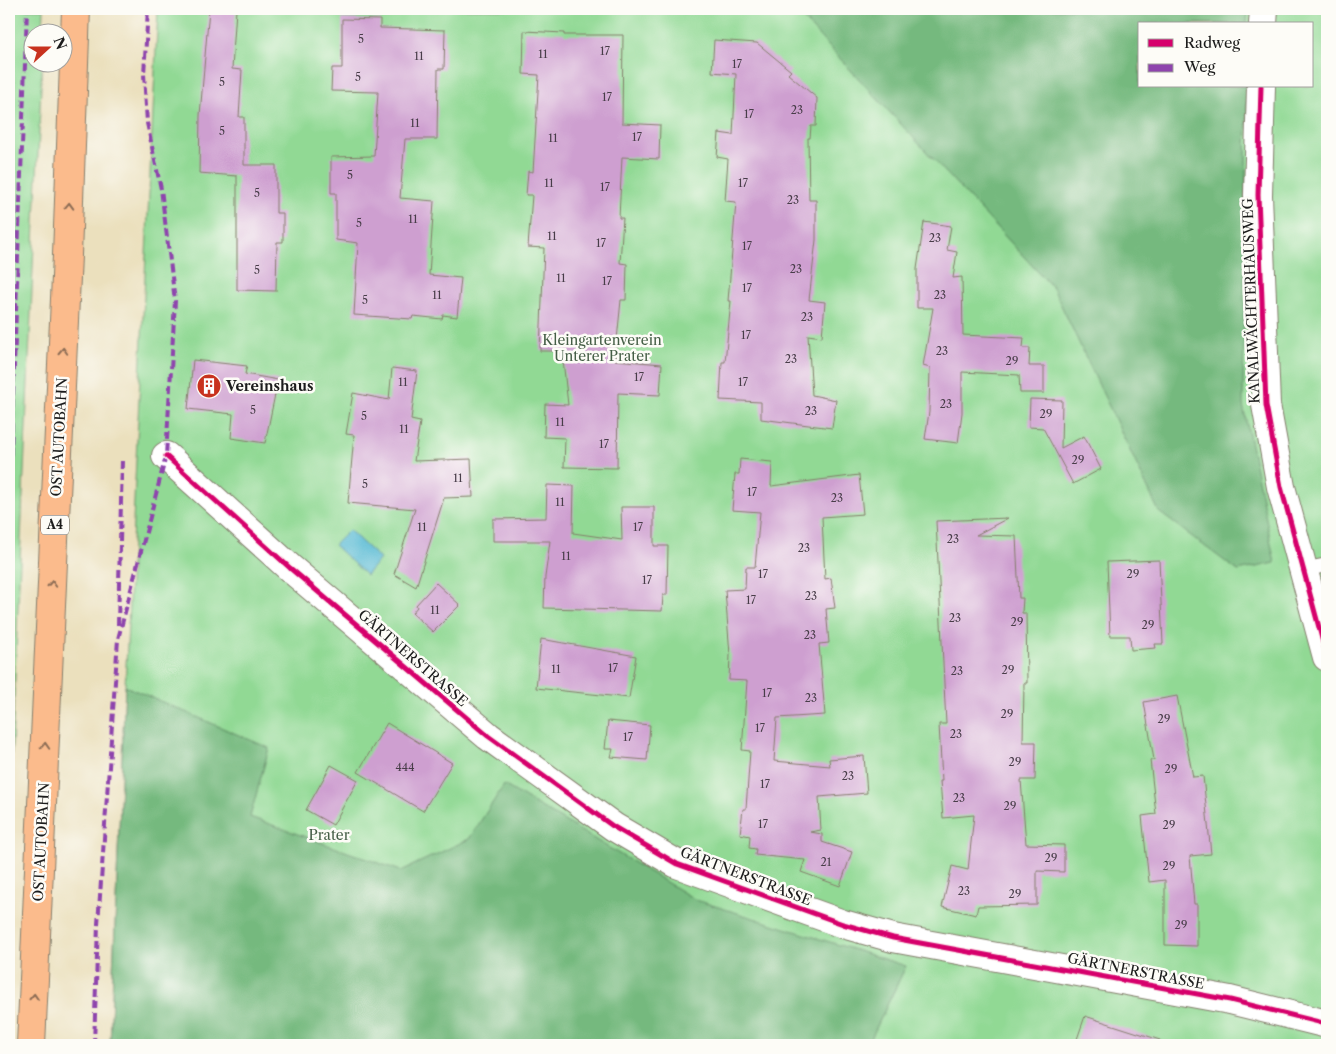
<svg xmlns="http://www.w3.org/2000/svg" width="1336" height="1054" font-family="'Libre Caslon Text',serif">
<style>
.green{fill:#91d994;stroke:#567a58;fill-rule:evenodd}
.forest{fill:#74b97e;stroke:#486a4d}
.water{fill:#56bad4;stroke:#396b78}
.building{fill:#ce9fd0}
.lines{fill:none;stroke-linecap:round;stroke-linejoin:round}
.lane-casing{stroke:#847e6c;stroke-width:16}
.street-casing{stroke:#847e6c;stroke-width:30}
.highway-casing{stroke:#847e6c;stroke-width:30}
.lane{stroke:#fff;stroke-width:14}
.street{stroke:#fff;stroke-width:28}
.highway{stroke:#fbbb8c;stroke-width:28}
.quiet{stroke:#8e44ad;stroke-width:4;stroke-dasharray:8 4;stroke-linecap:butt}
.cycleway-casing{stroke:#fdfcf7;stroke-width:8}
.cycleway{stroke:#d6006c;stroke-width:5}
.oneway{stroke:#8c6c54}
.labels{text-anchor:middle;stroke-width:5;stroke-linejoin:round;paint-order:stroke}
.number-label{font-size:11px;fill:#483d49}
.shield{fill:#fdfcf7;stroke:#605f5e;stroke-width:1}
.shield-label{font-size:12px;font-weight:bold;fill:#1c1c1c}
.street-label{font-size:14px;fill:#1c1c1c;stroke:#fdfcf7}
.park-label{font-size:14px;fill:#455e46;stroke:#fdfcf7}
.poi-label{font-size:14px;font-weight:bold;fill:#1c1c1c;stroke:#fdfcf7;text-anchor:start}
</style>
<rect width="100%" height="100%" fill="#fdfcf7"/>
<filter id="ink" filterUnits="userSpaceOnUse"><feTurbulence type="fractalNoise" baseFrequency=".02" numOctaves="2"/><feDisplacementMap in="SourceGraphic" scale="10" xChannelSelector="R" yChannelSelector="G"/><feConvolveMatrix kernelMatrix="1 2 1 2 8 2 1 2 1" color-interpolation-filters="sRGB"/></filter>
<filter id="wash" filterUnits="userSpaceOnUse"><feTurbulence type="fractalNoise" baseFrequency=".0096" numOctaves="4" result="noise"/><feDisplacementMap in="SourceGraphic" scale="20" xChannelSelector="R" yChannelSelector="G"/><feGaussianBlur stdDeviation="1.12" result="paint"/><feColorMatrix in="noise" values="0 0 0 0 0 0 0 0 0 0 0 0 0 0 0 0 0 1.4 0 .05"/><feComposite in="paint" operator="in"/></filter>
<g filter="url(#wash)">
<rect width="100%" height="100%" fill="#ebe0bd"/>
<g class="green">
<polygon points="9,9 44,9 43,32 32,32 32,62 42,63 9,812"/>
<path d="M158,9H1327V1045H110L125,686ZM1140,24H1312V86H1140Z"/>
</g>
<g class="forest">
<polygon points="794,9 1248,9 1247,24 1140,24 1140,86 1247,86 1243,405 1275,563 1238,571 1159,512 1053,288"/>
<polygon points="125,686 269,748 250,817 401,871 469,839 504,785 696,900 906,966 868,1045 110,1045"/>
</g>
<polygon class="water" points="349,530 380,559 366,575 334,545"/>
<g id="blocks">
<g class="building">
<polygon points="209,9 236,10 232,69 242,70 239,117 244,117 244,165 276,165 276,213 283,213 283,242 277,242 276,291 237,290 237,176 199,173 200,115"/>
<polygon points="342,19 380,20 380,28 445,30 444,69 438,69 437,139 405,139 400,198 434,201 429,275 461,278 457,317 443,315 442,319 413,316 412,319 354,315 358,243 336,240 336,193 331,193 331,157 374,156 378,92 331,91 332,68 342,68"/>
<polygon points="524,31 564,33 564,35 623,35 622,123 660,125 659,159 622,157 619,218 623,218 620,263 627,264 626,300 621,300 615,360 662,364 660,395 618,393 617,468 564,467 565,438 544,437 545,404 568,405 562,351 540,351 544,248 528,247 532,195 526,195 528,171 533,172 539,75 523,74"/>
<polygon points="714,40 757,43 791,71 788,74 817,98 816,126 811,126 810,138 808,138 809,200 816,200 816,240 809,300 825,302 822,337 808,335 812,395 836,400 832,428 761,419 761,402 720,400 722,362 725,362 731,301 728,301 736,202 725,201 728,159 717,157 719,133 733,135 736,74 712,72"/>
<polygon points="924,222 951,226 947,250 957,252 953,278 962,277 963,335 1024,338 1023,348 1030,348 1029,366 1044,366 1044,393 1020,393 1019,375 962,372 962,413 958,443 925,439 929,412 930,368 923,366 933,308 917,308 917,269"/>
<polygon points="193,360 247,366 245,374 278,380 265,443 231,438 233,414 188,409"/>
<polygon points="392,368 417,371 411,420 420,422 414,461 471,459 473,497 444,498 416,587 394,574 415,509 348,503 354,435 346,434 353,393 389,400"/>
<polygon points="1030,399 1062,400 1061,448 1084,436 1101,469 1073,484 1043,428 1029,427"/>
<polygon points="740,459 772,462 771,486 859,475 863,514 822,517 825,579 831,578 835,608 826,609 829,643 819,644 825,715 777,718 774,761 830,766 829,759 864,756 867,793 819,797 821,830 810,832 822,834 822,842 852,852 840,886 801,872 805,860 755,855 756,849 749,848 750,836 740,834 743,809 746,809 750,751 742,750 747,681 729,680 730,655 725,590 745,589 746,567 755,567 760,512 732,510 735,474 739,474"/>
<polygon points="547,485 574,486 573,533 622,540 621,507 654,507 654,546 668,546 667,595 663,595 662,611 544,608 545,577 550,541 493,541 493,519 546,518"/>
<polygon points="1008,518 976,535 1016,536 1019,598 1023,598 1022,613 1026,613 1027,683 1024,683 1023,742 1036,742 1035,780 1021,780 1026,844 1064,845 1064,872 1037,871 1037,905 978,906 976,915 942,907 952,866 968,870 974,815 943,818 940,781 942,781 939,724 946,724 936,521"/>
<polygon points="1159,560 1163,644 1155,644 1156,648 1131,650 1130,636 1110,636 1107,562"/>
<polygon points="436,583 460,605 433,632 412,613 417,607 416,605"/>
<polygon points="541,639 636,656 629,698 536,688"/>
<polygon points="1177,696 1193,777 1203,776 1211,854 1190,856 1194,904 1197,904 1197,946 1165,945 1165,880 1149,882 1142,816 1156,814 1150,760 1154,760 1144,702"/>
<polygon points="608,721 650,725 647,760 611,757 613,749 605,749"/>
<polygon points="387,723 452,763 423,811 358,772"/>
<polygon points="331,765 358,780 333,825 306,810"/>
<polygon points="1085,1016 1160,1040 1160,1045 1075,1045"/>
</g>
</g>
</g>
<g filter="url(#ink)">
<use href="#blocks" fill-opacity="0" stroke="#847e6c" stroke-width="1"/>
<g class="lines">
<defs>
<polyline id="lane" points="1302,570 1327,565"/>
<g id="street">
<polyline points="1263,24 1264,9"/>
<polyline points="1261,86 1258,195 1266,405 1281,487 1327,657"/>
<polyline points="166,456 290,568 488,736 614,827 677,864 843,924 893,938 1230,1000 1327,1024"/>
</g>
<polyline id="highway" points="31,1045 67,255 76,9"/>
</defs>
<use href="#lane" class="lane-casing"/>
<use href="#street" class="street-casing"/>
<use href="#highway" class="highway-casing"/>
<use href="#lane" class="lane"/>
<use href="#street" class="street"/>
<use href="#highway" class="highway"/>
<g class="quiet">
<polyline points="9,503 27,9"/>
<polyline points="118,625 122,460"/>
<polyline points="94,1045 98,924 118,639 166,456 175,301 161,189 147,123 144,74 148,9"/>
</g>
<defs>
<g id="cycleway">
<polyline points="1261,86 1258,195 1266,405 1281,487 1327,657"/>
<polyline points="166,456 290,568 488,736 614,827 677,864 843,924 893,938 1230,1000 1327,1024"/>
</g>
</defs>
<use href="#cycleway" class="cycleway-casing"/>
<use href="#cycleway" class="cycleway"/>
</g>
<defs><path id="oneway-chevron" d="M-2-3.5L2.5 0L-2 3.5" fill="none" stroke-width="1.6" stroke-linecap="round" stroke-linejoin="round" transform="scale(1.25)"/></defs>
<g class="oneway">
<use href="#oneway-chevron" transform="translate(69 206) rotate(-88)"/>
<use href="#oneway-chevron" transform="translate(63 351) rotate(-87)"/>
<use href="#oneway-chevron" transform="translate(52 584) rotate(-87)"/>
<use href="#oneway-chevron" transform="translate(45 746) rotate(-87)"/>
<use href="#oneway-chevron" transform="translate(34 997) rotate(-87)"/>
</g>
</g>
<defs>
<symbol id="building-disc" viewBox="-11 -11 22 22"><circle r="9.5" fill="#c8321e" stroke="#fdfcf7"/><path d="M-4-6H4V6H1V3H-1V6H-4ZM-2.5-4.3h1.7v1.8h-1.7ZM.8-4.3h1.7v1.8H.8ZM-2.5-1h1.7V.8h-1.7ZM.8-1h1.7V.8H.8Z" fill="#fff"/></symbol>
</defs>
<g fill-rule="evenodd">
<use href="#building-disc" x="195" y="372" width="28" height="28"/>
</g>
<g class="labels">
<g class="number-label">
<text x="361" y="43">5</text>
<text x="605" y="55">17</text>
<text x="543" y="58">11</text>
<text x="419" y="60">11</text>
<text x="737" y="68">17</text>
<text x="358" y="81">5</text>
<text x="222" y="86">5</text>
<text x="607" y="101">17</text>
<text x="797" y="114">23</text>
<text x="749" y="118">17</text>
<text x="415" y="127">11</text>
<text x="222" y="135">5</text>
<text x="637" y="141">17</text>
<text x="553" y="142">11</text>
<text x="350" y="179">5</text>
<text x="549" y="187">11</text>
<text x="743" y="187">17</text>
<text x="605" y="191">17</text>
<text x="257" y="197">5</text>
<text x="793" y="204">23</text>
<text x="413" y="223">11</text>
<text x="359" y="227">5</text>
<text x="552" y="240">11</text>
<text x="935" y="242">23</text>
<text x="601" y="247">17</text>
<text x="747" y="250">17</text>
<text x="796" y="273">23</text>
<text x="257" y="274">5</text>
<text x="561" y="282">11</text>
<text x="607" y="285">17</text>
<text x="747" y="292">17</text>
<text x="437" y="299">11</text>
<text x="940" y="299">23</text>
<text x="365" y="304">5</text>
<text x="807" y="321">23</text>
<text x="746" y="339">17</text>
<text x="942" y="355">23</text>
<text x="791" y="363">23</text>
<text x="1012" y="365">29</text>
<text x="639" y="381">17</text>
<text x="403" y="386">11</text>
<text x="743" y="386">17</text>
<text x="946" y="408">23</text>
<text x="253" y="414">5</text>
<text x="811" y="415">23</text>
<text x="1046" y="418">29</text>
<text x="364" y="420">5</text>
<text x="560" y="426">11</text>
<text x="404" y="433">11</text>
<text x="604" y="448">17</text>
<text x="1078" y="464">29</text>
<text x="458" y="482">11</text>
<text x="365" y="488">5</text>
<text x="752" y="496">17</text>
<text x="837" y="502">23</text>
<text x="560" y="506">11</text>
<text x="422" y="531">11</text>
<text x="638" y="531">17</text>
<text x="953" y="543">23</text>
<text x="804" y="552">23</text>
<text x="566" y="560">11</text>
<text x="763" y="578">17</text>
<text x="1133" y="578">29</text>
<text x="647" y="584">17</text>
<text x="811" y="600">23</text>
<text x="751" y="604">17</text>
<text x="435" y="614">11</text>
<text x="955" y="622">23</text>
<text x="1017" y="626">29</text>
<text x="1148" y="629">29</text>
<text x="810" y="639">23</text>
<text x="613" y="672">17</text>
<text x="556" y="673">11</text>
<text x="1008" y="674">29</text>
<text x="957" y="675">23</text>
<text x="767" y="697">17</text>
<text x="811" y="702">23</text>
<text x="1007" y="718">29</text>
<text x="1164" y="723">29</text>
<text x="760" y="732">17</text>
<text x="956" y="738">23</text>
<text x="628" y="741">17</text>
<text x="1015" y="766">29</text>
<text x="405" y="771">444</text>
<text x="1171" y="773">29</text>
<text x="848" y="780">23</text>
<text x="765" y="788">17</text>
<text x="959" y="802">23</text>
<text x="1010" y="810">29</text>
<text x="763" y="828">17</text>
<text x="1169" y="829">29</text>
<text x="1051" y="862">29</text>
<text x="826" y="866">21</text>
<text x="1169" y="870">29</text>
<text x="964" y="895">23</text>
<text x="1015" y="898">29</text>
<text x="1181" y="929">29</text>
</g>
<rect class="shield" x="41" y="515.5" width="28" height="19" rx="4"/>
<g class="shield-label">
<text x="55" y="529">A4</text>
</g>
<g class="street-label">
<text transform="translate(1251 301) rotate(-92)" y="5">KANALWÄCHTERHAUSWEG</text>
<text transform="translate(59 437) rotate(-87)" y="5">OST AUTOBAHN</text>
<text transform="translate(413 658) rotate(41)" y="5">GÄRTNERSTRASSE</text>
<text transform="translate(41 842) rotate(-87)" y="5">OST AUTOBAHN</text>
<text transform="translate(746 876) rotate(21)" y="5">GÄRTNERSTRASSE</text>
<text transform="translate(1136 971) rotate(11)" y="5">GÄRTNERSTRASSE</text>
</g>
<g class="park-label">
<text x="602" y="345">Kleingartenverein<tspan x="602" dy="16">Unterer Prater</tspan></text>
<text x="329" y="840">Prater</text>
</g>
<g class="poi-label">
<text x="226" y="391">Vereinshaus</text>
</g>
</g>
<rect width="1336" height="1054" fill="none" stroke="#fdfcf7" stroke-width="30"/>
<rect x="1138" y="22" width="175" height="65" fill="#fdfcf7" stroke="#a3a29f"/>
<rect x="1148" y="39" width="25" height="8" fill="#d6006c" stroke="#a3a29f"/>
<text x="1184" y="48" font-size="15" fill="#1c1c1c">Radweg</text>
<rect x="1148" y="64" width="25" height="8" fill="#8e44ad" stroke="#a3a29f"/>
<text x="1184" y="72" font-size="15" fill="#1c1c1c">Weg</text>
<g transform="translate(48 48) rotate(69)"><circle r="24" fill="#fdfcf7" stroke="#a3a29f"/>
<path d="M0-4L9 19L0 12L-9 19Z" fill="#c8321e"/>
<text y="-8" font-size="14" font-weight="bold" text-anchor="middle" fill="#1c1c1c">N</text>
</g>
</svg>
